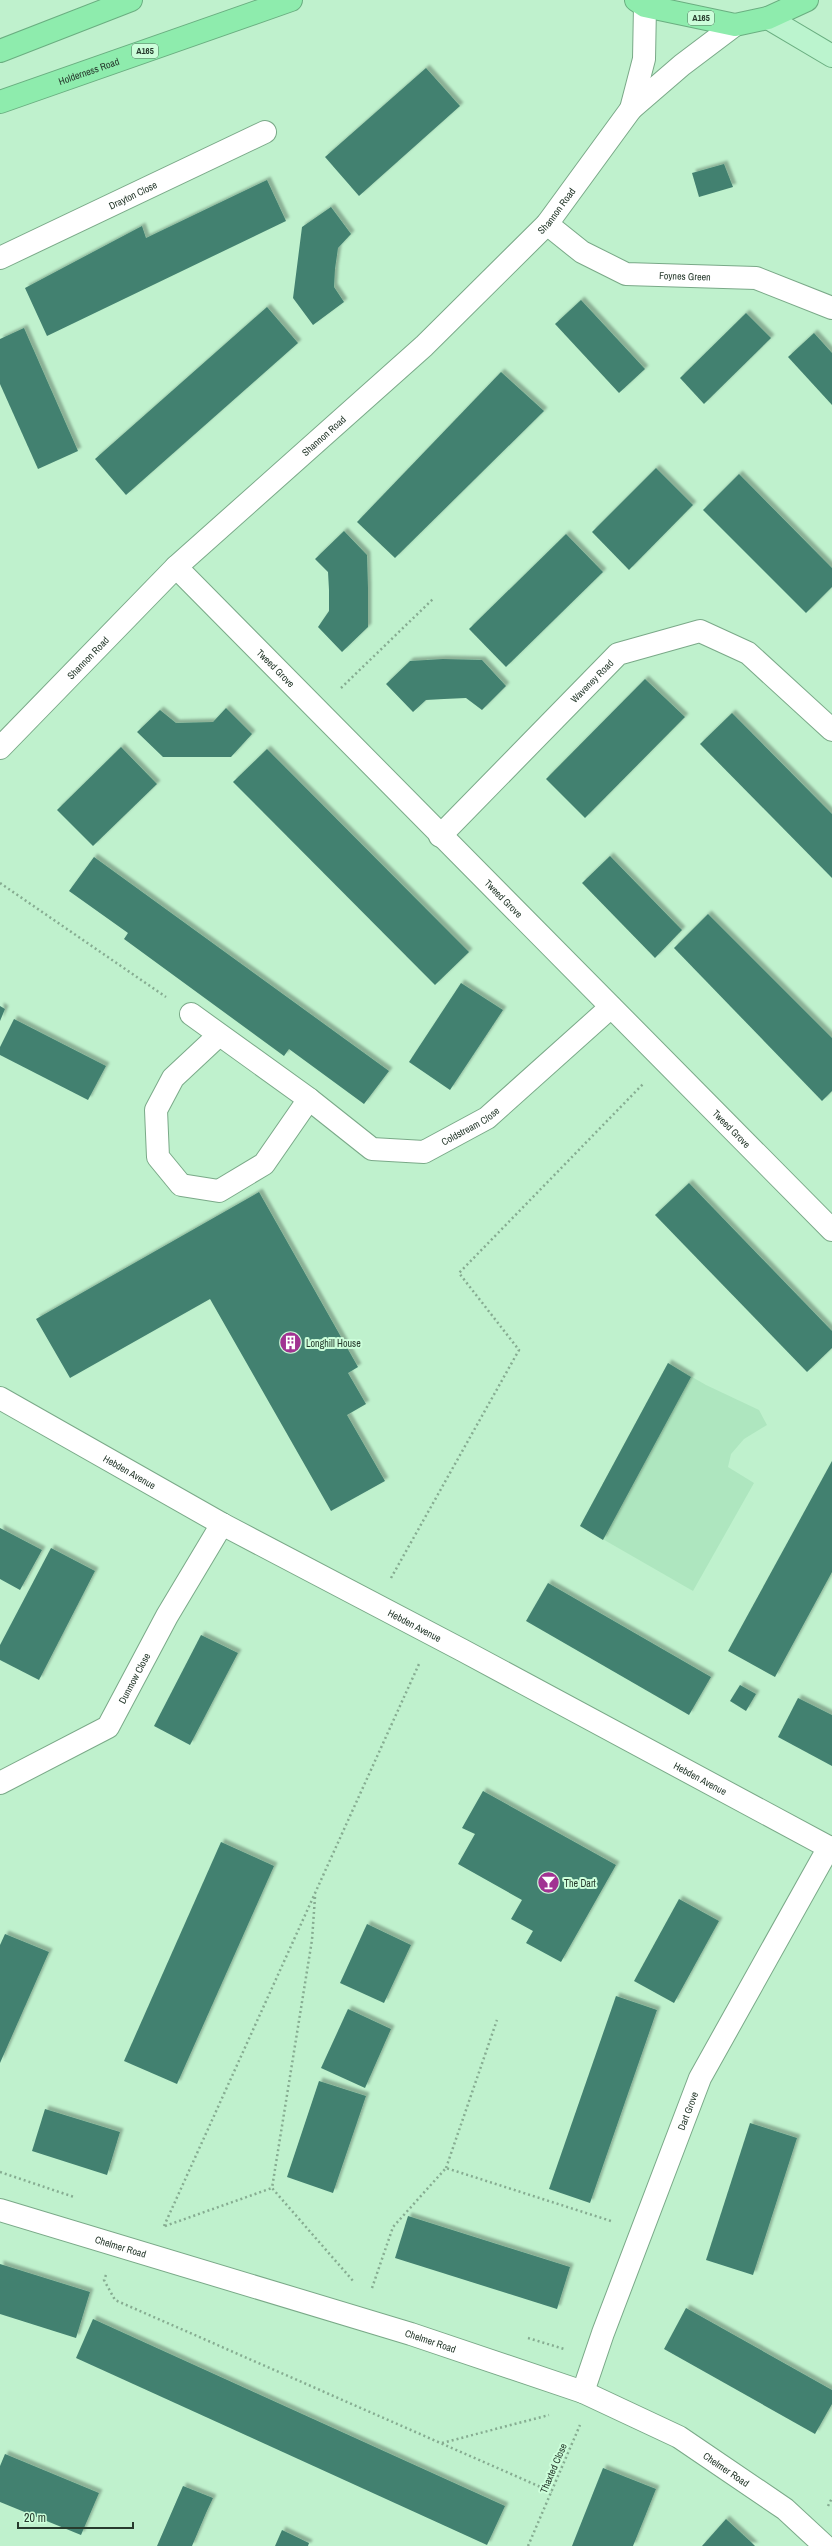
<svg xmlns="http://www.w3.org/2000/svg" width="832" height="2546" font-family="'Archivo Narrow',sans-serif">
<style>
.built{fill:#aee6bf}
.building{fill:#438170;filter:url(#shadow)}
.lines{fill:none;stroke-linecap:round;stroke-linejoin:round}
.minor-casing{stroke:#7aa988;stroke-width:24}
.major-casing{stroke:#6aae80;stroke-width:24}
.highway-casing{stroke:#6aae80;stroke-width:24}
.path{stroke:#86ac91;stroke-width:2.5;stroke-dasharray:2 3;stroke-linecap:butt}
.minor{stroke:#fff;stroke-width:22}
.major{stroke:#bbf4ce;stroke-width:22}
.highway{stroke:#8eecad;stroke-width:22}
.labels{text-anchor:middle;stroke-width:4;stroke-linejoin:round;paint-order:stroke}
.shield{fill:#ccfeda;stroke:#587561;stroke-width:1}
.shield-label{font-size:9px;font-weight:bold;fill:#273a2d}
.street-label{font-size:10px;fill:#273a2d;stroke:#ccfeda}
.poi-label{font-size:10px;fill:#273a2d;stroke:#ccfeda;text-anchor:start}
</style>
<defs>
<filter id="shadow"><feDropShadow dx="3.5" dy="-3.5" stdDeviation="1" flood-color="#0004"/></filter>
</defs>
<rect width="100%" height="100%" fill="#bff1cd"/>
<polygon class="built" points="668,1363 706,1385 759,1410 767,1425 744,1439 731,1454 728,1467 754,1483 693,1591 580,1526"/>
<g class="building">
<polygon points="426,68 460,106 359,196 325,157"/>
<polygon points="724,164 733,187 699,197 692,173"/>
<polygon points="267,180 286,221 47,336 25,288 142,226 146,238"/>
<polygon points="331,207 351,234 338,248 335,269 334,287 344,302 313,325 293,298 302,227"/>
<polygon points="581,300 645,369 619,393 555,324"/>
<polygon points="267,307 298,343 126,495 95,459"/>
<polygon points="746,313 771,338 704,404 680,378"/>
<polygon points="24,328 78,451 38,469 0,384 0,339"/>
<polygon points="814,333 832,353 832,405 788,357"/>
<polygon points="501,372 544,411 395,558 357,522"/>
<polygon points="656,468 693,505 629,570 592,532"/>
<polygon points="739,474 832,568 832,587 806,613 703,510"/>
<polygon points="344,531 367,555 368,588 368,627 342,652 318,627 329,611 329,590 328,572 315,559"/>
<polygon points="566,534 603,572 506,667 469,629"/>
<polygon points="443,659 482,660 506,686 482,710 466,698 444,699 426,700 413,712 386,684 410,661"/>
<polygon points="645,679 685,717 585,818 546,779"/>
<polygon points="226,708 252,734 231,757 163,757 137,732 160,710 176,723 213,722"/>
<polygon points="732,713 832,814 832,878 700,744"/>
<polygon points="121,747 157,784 93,846 57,810"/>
<polygon points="267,749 469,952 435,985 233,782"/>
<polygon points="610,856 682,930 655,958 582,883"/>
<polygon points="94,857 389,1071 364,1104 289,1049 284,1056 124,939 128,933 69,891"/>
<polygon points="708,914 832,1038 832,1091 822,1101 674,948"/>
<polygon points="461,983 503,1010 450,1090 409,1062"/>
<polygon points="0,1006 5,1009 0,1021"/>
<polygon points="14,1019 106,1066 88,1100 0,1055 0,1047"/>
<polygon points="689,1183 832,1331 832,1348 807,1372 655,1215"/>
<polygon points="259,1192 358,1367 348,1373 366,1404 347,1415 385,1481 331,1511 210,1299 70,1378 36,1319"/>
<polygon points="668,1363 691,1377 603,1540 580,1526"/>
<polygon points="832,1461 832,1572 775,1677 728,1651"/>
<polygon points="0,1528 42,1550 20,1590 0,1579"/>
<polygon points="51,1548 95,1571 39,1680 0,1660 0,1645"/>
<polygon points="548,1583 711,1677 689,1715 526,1621"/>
<polygon points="201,1635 238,1653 190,1745 154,1726"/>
<polygon points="740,1685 756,1694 746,1711 730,1701"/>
<polygon points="798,1698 832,1715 832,1766 778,1737"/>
<polygon points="483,1791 616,1865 561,1962 526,1943 533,1931 511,1919 522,1900 458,1864 475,1834 462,1828"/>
<polygon points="221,1842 274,1866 177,2084 124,2061"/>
<polygon points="679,1899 719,1921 674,2003 634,1981"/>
<polygon points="367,1924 411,1945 384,2003 340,1983"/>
<polygon points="5,1934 49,1952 0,2063 0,1945"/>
<polygon points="616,1996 657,2010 590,2203 549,2189"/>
<polygon points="348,2009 391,2029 365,2088 321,2068"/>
<polygon points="319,2081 366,2096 333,2193 287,2177"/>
<polygon points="45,2109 120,2132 107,2175 32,2151"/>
<polygon points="750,2123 797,2138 753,2275 706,2260"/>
<polygon points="408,2216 570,2267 557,2309 395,2258"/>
<polygon points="0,2264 90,2292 76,2338 0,2314"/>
<polygon points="686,2308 832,2390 832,2404 815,2434 664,2349"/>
<polygon points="93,2319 505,2506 487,2545 76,2358"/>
<polygon points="5,2454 99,2493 81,2535 0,2502 0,2466"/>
<polygon points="603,2468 656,2489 644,2519 633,2546 572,2546"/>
<polygon points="183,2486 213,2498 206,2513 192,2546 157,2546"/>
<polygon points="726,2519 751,2542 755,2546 702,2546"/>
<polygon points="282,2530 309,2543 308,2546 275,2546"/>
</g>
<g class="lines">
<defs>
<g id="minor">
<polyline points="631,109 644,59 645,6"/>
<path id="s1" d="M547,224L582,252L626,274L756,278L832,308"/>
<path id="s2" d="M0,258L265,132"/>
<path id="s3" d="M176,567L832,1230"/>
<path id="s4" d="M0,748L176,567L424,346L547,224L631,109L682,65L735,25"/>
<path id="s5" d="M440,836L618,654L700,631L748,653L832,730"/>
<path id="s6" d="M191,1014L309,1099L372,1149L424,1152L487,1118L611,1007"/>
<polyline points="219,1035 173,1078 156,1110 158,1157 181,1185 219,1191 264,1164 309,1099"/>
<path id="s7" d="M0,1398L222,1524L462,1650L832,1849"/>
<path id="s8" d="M0,1783L108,1727L167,1616L222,1524"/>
<path id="s9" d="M0,2210L411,2334L583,2392L679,2437L785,2509L825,2546"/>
<path id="s10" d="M583,2392L603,2333L700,2078L829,1847"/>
</g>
<polyline id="major" points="768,18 832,56"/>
<g id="highway">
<polyline points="636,0 645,6 735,25 768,18 807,0"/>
<polyline points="0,51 131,0"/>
<path id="s11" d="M0,102L291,0"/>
</g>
</defs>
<use href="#minor" class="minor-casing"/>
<use href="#major" class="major-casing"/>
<use href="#highway" class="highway-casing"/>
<g class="path">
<polyline points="341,688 434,598"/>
<polyline points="0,883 166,997"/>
<polyline points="391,1578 519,1350 459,1273 643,1084"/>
<polyline points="315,1897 312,1940 272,2188 354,2282"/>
<polyline points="446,2168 497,2020"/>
<polyline points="0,2172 74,2197"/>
<polyline points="164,2226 419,1664"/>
<polyline points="165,2226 272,2188"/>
<polyline points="106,2275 104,2280 115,2300 552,2492"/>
<polyline points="372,2288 393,2227 446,2168 611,2221"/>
<polyline points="528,2338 564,2349"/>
<polyline points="442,2443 549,2415"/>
<polyline points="828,2506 832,2498"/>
<polyline points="528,2546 580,2425"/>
</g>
<use href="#minor" class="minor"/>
<use href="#major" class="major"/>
<use href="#highway" class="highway"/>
</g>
<defs>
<symbol id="building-disc" viewBox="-11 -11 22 22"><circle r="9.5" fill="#a13392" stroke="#ccfeda"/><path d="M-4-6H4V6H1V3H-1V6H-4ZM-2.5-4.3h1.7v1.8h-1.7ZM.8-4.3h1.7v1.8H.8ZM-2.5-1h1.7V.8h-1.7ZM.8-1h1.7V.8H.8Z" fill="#fff"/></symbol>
<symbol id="bar-disc" viewBox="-11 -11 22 22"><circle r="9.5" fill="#a13392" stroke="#ccfeda"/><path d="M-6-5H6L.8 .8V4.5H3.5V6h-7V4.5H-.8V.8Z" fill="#fff"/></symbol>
</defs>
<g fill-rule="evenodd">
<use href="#building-disc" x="278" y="1330" width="25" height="25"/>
<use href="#bar-disc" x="536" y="1870" width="25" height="25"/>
</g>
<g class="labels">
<g class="shield">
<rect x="688" y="11" width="26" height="14" rx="3"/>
<rect x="132" y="44" width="26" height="14" rx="3"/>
</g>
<g class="shield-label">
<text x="701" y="21">A165</text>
<text x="145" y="54">A165</text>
</g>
<g class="street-label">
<text dy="4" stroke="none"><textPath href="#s11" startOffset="94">Holderness Road</textPath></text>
<text dy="4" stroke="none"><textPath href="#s2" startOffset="147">Drayton Close</textPath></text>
<text dy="4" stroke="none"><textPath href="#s4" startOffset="774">Shannon Road</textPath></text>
<text dy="4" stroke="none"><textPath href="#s1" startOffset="153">Foynes Green</textPath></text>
<text dy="4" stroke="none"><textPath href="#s4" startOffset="450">Shannon Road</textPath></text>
<text dy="4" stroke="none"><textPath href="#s4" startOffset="126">Shannon Road</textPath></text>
<text dy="4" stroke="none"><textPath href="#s3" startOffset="142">Tweed Grove</textPath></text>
<text dy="4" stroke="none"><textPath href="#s5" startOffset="217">Waveney Road</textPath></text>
<text dy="4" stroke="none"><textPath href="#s3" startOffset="466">Tweed Grove</textPath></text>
<text dy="4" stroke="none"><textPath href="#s6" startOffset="331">Coldstream Close</textPath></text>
<text dy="4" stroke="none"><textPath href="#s3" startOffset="790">Tweed Grove</textPath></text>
<text dy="4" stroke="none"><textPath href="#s7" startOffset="149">Hebden Avenue</textPath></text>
<text dy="4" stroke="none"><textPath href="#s7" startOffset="473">Hebden Avenue</textPath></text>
<text dy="4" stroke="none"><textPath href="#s8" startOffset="177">Dunmow Close</textPath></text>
<text dy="4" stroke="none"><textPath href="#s7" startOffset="797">Hebden Avenue</textPath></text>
<text dy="4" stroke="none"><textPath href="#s10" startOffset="300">Dart Grove</textPath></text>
<text dy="4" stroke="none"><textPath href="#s9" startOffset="126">Chelmer Road</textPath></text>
<text dy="4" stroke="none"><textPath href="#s9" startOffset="450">Chelmer Road</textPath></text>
<text transform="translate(553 2468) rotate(-67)" y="4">Thaxted Close</text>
<text dy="4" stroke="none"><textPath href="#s9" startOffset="774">Chelmer Road</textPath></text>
</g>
<g class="poi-label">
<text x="306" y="1347">Longhill House</text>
<text x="564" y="1887">The Dart</text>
</g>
</g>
<path d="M18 2522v6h115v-6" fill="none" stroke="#273a2d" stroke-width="2"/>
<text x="24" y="2522" font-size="12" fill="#273a2d" stroke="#ccfeda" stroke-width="3" paint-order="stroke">20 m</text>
</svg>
